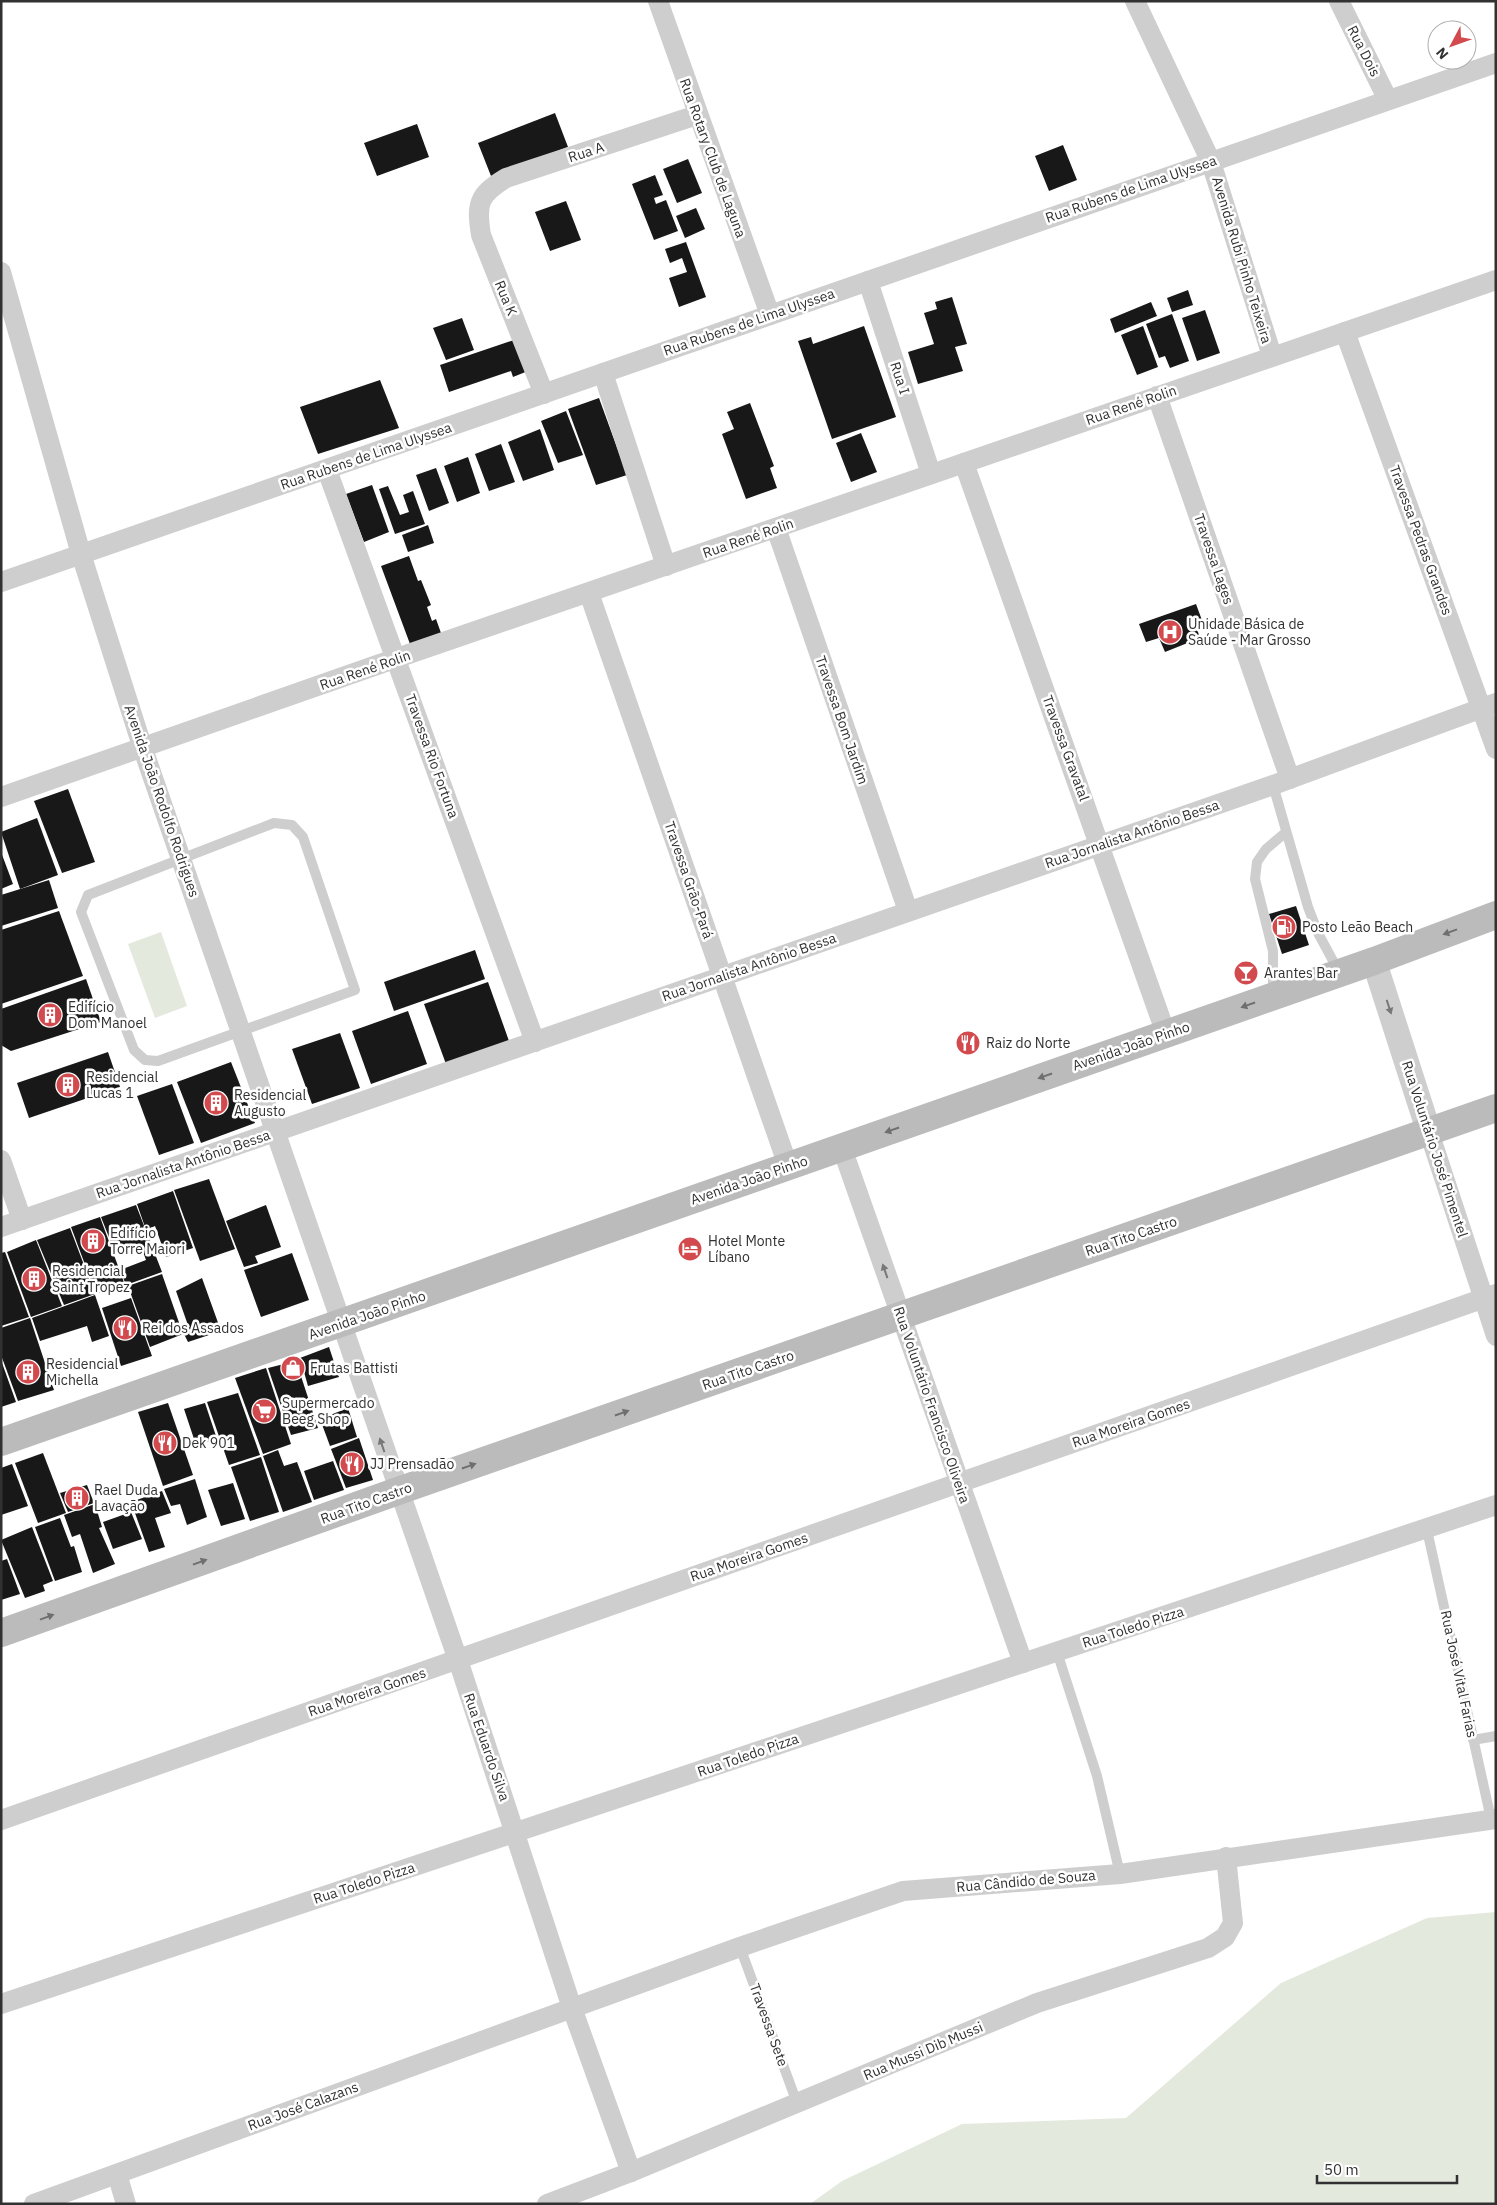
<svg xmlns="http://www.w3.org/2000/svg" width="1497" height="2205" font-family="'IBM Plex Sans',sans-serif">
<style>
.green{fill:#e4e9de}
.building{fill:#181818}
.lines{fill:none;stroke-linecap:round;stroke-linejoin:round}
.service{stroke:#cecece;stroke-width:10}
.minor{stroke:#cecece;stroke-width:20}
.tertiary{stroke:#cecece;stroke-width:25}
.secondary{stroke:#bbb;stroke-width:28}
.oneway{fill:#6f6f6f}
.oneway2{fill:#787878}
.labels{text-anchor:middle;stroke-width:5;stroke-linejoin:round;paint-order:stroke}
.street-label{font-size:14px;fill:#313131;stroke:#fff}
.poi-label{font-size:14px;fill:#313131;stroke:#fff;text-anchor:start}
</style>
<rect width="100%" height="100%" fill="#fff"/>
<g class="green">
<polygon points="161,932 187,1006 155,1018 128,944"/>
<polygon points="1496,1912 1496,2204 810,2204 842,2181 962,2124 1126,2118 1281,1983 1427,1918"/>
</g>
<g class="building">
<polygon points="555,113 568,147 491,176 478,143"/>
<polygon points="417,124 429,157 377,176 364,143"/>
<polygon points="1063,145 1077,180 1049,191 1035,156"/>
<polygon points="688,159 702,193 677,203 663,169"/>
<polygon points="655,175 663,195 654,198 656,204 666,200 678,231 654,240 632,184"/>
<polygon points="566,201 581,240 550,251 535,212"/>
<polygon points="696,208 705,229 685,238 676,216"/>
<polygon points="686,242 706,297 679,307 669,278 687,272 682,258 670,263 665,249"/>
<polygon points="1188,290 1193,305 1172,312 1167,298"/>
<polygon points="952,297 967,344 955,347 963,371 918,384 908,352 934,344 924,313 937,309 935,302"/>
<polygon points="1151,302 1157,316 1115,333 1110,319"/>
<polygon points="1205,310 1220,353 1197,361 1182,318"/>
<polygon points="1172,314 1189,361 1170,368 1165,356 1159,358 1146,324"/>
<polygon points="462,318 474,350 446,360 433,328"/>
<polygon points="864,326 896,417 832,439 798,341 811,337 813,344"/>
<polygon points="1143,326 1158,367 1137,375 1121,335"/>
<polygon points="517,339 528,371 513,377 511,371 449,392 440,365"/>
<polygon points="380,380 399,428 318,454 300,407"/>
<polygon points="599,398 627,475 596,485 568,409"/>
<polygon points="750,403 774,466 770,468 777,488 746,499 722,434 734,429 727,412"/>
<polygon points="566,411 583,455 558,463 541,421"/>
<polygon points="540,429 554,470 523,481 508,442"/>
<polygon points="861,433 877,472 851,482 836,443"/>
<polygon points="501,444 515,482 489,491 475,454"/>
<polygon points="468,457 480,493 457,502 444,466"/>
<polygon points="436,468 449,503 429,511 416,475"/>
<polygon points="372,485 389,532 364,542 346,494"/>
<polygon points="388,486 400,515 409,512 403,495 413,491 425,524 395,534 379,489"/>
<polygon points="428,525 434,543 408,552 402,535"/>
<polygon points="409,556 418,581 421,580 431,605 427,607 432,621 436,619 441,633 410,644 381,566"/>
<polygon points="1196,604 1203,623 1196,626 1200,638 1165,652 1159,638 1146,642 1139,624"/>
<polygon points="68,789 95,862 62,873 34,801"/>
<polygon points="37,818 58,875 20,889 1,832"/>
<polygon points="1,852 13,884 1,889"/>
<polygon points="49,880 58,908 1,926 1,895"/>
<polygon points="1296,906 1309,945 1282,954 1269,914"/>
<polygon points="59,911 83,976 1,1004 1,930"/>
<polygon points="475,950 485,979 394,1011 384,982"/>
<polygon points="86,979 101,1022 11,1051 1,1045 1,1009"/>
<polygon points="488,982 509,1041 446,1064 424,1004"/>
<polygon points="408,1011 427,1064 371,1084 352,1031"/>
<polygon points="340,1033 360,1088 312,1104 292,1049"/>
<polygon points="108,1052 120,1087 29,1118 17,1083"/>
<polygon points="231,1062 255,1123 201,1143 177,1082"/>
<polygon points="172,1084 194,1143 159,1155 137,1096"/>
<polygon points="209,1179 235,1249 200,1261 174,1190"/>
<polygon points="173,1191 193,1248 166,1257 155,1226 146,1230 137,1204"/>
<polygon points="136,1205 162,1272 126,1285 120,1270 146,1260 141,1246 116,1255 101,1217"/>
<polygon points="266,1205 281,1247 255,1256 258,1263 244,1267 226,1221"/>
<polygon points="100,1217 125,1285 96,1294 71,1227"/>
<polygon points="70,1228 95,1294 64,1305 37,1240"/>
<polygon points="36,1240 62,1306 31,1317 7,1252"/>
<polygon points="5,1252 29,1317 1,1326 1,1253"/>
<polygon points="292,1253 309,1300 261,1317 244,1270"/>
<polygon points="162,1274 183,1334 150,1347 128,1286"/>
<polygon points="202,1278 221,1331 188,1342 184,1334 190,1331 176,1291"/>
<polygon points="95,1295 109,1336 92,1342 87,1326 40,1341 32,1318"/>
<polygon points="131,1298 152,1356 121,1366 102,1308"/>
<polygon points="30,1318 54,1390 18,1401 1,1355 1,1328"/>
<polygon points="329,1347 339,1377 308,1386 300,1358"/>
<polygon points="1,1360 16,1402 1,1407"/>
<polygon points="296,1361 318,1428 291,1435 268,1368"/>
<polygon points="266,1368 291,1444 263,1454 235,1378"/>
<polygon points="238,1393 260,1455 229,1465 207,1402"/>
<polygon points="168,1403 193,1475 163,1486 138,1412"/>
<polygon points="205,1403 217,1439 196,1445 184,1409"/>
<polygon points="348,1408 357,1437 330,1446 320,1419"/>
<polygon points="359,1438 373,1480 346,1488 331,1449"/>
<polygon points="278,1450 284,1466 297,1462 312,1502 283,1512 263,1456"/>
<polygon points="43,1453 66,1513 38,1523 15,1463"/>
<polygon points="261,1457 279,1512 250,1521 231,1467"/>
<polygon points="333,1461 344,1490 314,1500 304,1471"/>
<polygon points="12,1464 28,1506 1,1515 1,1468"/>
<polygon points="195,1479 207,1517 187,1525 180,1504 171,1506 164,1489"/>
<polygon points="233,1483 245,1519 221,1526 208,1490"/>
<polygon points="87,1485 94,1503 68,1512 60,1493"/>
<polygon points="162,1491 171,1513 155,1518 165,1547 149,1552 131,1502"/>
<polygon points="95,1504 102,1527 99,1528 115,1564 93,1573 80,1534 72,1537 64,1515"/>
<polygon points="131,1512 142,1539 113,1549 103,1522"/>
<polygon points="60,1518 71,1547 74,1546 82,1572 55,1581 35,1527"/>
<polygon points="32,1527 53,1581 43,1585 45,1591 25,1598 1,1540"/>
<polygon points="7,1559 20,1594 1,1600 1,1561"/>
</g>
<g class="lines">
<g class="service">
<polyline points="1273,785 1308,907 1318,933 1339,972"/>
<polygon points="274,823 292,825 303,837 355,990 158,1061 145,1060 134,1050 81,912 88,895"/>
<polyline points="1273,995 1273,951 1255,879 1257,862 1266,849 1285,833"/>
<polyline points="1427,1530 1491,1819"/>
<polyline points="1057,1652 1097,1776 1120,1874"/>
<polyline points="1473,1740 1496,1736"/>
<polyline points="740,1947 797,2103"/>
</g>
<g class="minor">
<polyline points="658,1 770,315"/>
<polyline points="1135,1 1211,162 1272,356"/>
<polyline points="1339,1 1388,100"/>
<polyline points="1,272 81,554 143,749 458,1660 572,2008 631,2172"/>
<polyline points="868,281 931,474"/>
<polyline points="1345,332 1496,749"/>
<polyline points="603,373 666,566"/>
<path d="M544,394L481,235C476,204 478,195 506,178L697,115"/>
<polyline points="1157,396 1290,779"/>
<polyline points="964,463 1166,1034"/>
<polyline points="327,470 535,1042"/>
<polyline points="776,528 908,911"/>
<polyline points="1,582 1496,63"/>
<polyline points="589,593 788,1166"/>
<polyline points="1,797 397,658 1496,280"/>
<polyline points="1429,1132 1496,1336"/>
<polyline points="842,1148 1023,1663"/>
<polyline points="1,1160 22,1220"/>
<polyline points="1,1227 1273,785 1496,703"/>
<polyline points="1,1820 1496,1294"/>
<polyline points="1,2004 1496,1505"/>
<polyline points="117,2174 126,2204"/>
<polyline points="34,2204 740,1947 903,1891 1120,1874 1496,1819"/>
<polyline points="547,2204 631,2172 1037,2003 1208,1948 1225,1937 1233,1923 1226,1857"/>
</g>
<polyline class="tertiary" points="1374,961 1429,1132"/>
<g class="secondary">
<polyline points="1,1442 1374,961 1496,915"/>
<polyline points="1,1633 398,1491 1496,1108"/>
</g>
</g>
<defs><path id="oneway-solid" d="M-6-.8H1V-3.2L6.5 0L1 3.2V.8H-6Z" transform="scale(1.25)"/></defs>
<g class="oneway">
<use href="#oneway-solid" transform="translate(1450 932) rotate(160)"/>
<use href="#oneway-solid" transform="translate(1248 1005) rotate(161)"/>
<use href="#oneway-solid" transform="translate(1045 1076) rotate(161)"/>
<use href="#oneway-solid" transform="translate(892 1130) rotate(161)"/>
<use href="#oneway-solid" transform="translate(622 1413) rotate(-19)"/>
<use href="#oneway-solid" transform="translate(469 1466) rotate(-19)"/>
<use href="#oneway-solid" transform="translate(200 1562) rotate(-20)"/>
<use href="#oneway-solid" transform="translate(47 1617) rotate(-20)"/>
</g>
<g class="oneway2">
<use href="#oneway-solid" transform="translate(1389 1007) rotate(72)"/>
<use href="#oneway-solid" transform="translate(885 1271) rotate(-109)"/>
<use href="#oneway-solid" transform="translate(382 1445) rotate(-109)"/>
</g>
<defs>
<symbol id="hospital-disc" viewBox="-11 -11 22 22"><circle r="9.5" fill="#d24a4e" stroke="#fff"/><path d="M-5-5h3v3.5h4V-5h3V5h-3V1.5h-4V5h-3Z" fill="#fff"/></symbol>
<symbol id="fuel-disc" viewBox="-11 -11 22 22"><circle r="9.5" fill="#d24a4e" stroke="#fff"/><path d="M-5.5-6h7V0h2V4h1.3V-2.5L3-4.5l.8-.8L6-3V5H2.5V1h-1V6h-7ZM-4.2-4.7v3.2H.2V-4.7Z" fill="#fff"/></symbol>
<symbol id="bar-disc" viewBox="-11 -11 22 22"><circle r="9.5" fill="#d24a4e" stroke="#fff"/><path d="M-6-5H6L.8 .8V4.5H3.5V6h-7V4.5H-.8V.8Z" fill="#fff"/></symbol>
<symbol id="building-disc" viewBox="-11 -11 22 22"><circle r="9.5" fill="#d24a4e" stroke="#fff"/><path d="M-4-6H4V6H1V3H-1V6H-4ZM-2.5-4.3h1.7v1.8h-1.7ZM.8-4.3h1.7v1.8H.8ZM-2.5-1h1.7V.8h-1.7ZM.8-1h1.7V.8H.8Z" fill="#fff"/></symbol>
<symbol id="restaurant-disc" viewBox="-11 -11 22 22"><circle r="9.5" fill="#d24a4e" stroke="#fff"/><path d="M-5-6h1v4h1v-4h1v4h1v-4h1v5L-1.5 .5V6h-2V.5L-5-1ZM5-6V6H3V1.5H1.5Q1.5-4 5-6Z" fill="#fff"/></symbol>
<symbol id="hotel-disc" viewBox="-11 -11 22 22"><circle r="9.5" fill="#d24a4e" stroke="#fff"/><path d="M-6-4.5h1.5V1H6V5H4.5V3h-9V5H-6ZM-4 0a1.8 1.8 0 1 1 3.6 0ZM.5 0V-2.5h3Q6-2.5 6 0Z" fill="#fff"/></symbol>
<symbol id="shop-disc" viewBox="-11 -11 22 22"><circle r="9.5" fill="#d24a4e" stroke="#fff"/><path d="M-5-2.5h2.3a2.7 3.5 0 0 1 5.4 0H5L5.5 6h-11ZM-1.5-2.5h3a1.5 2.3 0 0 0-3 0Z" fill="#fff"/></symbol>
<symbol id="supermarket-disc" viewBox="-11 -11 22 22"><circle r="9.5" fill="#d24a4e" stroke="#fff"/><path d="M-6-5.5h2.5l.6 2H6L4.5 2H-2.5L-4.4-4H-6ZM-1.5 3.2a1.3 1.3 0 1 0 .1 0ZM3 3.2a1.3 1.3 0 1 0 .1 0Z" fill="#fff"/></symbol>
</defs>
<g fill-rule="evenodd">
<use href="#hospital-disc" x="1156" y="618" width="28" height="28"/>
<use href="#fuel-disc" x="1270" y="913" width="28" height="28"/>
<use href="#bar-disc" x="1232" y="959" width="28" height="28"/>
<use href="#building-disc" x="36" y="1001" width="28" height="28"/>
<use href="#restaurant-disc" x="954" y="1029" width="28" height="28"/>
<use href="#building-disc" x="54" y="1071" width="28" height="28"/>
<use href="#building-disc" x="202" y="1089" width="28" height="28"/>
<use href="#building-disc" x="79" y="1227" width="28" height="28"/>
<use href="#hotel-disc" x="676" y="1235" width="28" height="28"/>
<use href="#building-disc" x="20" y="1265" width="28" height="28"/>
<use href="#restaurant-disc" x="111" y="1314" width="28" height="28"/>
<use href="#shop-disc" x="279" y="1354" width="28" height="28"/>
<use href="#building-disc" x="14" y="1358" width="28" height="28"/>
<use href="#supermarket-disc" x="250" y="1397" width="28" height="28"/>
<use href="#restaurant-disc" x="151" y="1429" width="28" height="28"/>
<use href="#restaurant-disc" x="338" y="1450" width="28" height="28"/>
<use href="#building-disc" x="63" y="1484" width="28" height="28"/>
</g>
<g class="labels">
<g class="street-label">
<text transform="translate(1364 51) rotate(63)" y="5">Rua Dois</text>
<text transform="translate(586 152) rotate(-18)" y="5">Rua A</text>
<text transform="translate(713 158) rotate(70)" y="5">Rua Rotary Club de Laguna</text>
<text transform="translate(1131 189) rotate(-19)" y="5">Rua Rubens de Lima Ulyssea</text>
<text transform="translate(1242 260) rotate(73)" y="5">Avenida Rubi Pinho Teixeira</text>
<text transform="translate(506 298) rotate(68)" y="5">Rua K</text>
<text transform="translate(749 322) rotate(-19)" y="5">Rua Rubens de Lima Ulyssea</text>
<text transform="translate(900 378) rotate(72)" y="5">Rua I</text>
<text transform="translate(1131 405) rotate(-19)" y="5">Rua René Rolin</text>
<text transform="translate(366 456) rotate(-19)" y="5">Rua Rubens de Lima Ulyssea</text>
<text transform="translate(748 538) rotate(-19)" y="5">Rua René Rolin</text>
<text transform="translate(1421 540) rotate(70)" y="5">Travessa Pedras Grandes</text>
<text transform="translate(1214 559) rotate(71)" y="5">Travessa Lages</text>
<text transform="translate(365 670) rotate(-19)" y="5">Rua René Rolin</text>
<text transform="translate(842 720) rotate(71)" y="5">Travessa Bom Jardim</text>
<text transform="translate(1066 748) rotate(70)" y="5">Travessa Gravatal</text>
<text transform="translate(432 756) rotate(70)" y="5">Travessa Rio Fortuna</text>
<text transform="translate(162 801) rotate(71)" y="5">Avenida João Rodolfo Rodrigues</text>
<text transform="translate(1132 834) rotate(-19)" y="5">Rua Jornalista Antônio Bessa</text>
<text transform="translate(689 880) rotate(71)" y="5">Travessa Grão-Pará</text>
<text transform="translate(749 967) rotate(-19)" y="5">Rua Jornalista Antônio Bessa</text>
<text transform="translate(1131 1046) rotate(-19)" y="5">Avenida João Pinho</text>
<text transform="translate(1435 1149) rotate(72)" y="5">Rua Voluntário José Pimentel</text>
<text transform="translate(183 1164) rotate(-19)" y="5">Rua Jornalista Antônio Bessa</text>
<text transform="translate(749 1180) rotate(-19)" y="5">Avenida João Pinho</text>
<text transform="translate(1131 1236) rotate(-19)" y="5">Rua Tito Castro</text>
<text transform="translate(367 1315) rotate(-19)" y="5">Avenida João Pinho</text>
<text transform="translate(748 1370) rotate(-19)" y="5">Rua Tito Castro</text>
<text transform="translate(932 1405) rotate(71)" y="5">Rua Voluntário Francisco Oliveira</text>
<text transform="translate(1131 1423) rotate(-19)" y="5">Rua Moreira Gomes</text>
<text transform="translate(366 1503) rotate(-20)" y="5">Rua Tito Castro</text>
<text transform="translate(749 1557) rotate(-19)" y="5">Rua Moreira Gomes</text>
<text transform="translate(1133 1627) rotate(-18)" y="5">Rua Toledo Pizza</text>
<text transform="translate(1459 1674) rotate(78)" y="5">Rua José Vital Farias</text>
<text transform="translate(367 1692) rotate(-19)" y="5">Rua Moreira Gomes</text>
<text transform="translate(487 1747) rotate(71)" y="5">Rua Eduardo Silva</text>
<text transform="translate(748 1755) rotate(-19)" y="5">Rua Toledo Pizza</text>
<text transform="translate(1026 1881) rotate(-5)" y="5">Rua Cândido de Souza</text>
<text transform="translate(364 1883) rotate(-18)" y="5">Rua Toledo Pizza</text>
<text transform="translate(769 2025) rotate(70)" y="5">Travessa Sete</text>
<text transform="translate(923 2051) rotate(-23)" y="5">Rua Mussi Dib Mussi</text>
<text transform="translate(303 2106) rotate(-20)" y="5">Rua José Calazans</text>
</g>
<g class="poi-label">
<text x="1188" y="629">Unidade Básica de<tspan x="1188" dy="16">Saúde - Mar Grosso</tspan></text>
<text x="1302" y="932">Posto Leão Beach</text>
<text x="1264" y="978">Arantes Bar</text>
<text x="68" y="1012">Edifício<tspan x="68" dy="16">Dom Manoel</tspan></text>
<text x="986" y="1048">Raiz do Norte</text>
<text x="86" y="1082">Residencial<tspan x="86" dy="16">Lucas 1</tspan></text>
<text x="234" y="1100">Residencial<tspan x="234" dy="16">Augusto</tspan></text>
<text x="110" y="1238">Edifício<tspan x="110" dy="16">Torre Maiori</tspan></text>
<text x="708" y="1246">Hotel Monte<tspan x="708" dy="16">Líbano</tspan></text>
<text x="52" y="1276">Residencial<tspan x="52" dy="16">Saint Tropez</tspan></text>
<text x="142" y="1333">Rei dos Assados</text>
<text x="46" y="1369">Residencial<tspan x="46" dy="16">Michella</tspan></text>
<text x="310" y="1373">Frutas Battisti</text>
<text x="282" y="1408">Supermercado<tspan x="282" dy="16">Beeg Shop</tspan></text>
<text x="182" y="1448">Dek 901</text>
<text x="370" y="1469">JJ Prensadão</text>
<text x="94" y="1495">Rael Duda<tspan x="94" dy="16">Lavação</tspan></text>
</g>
</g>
<rect width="1497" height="2205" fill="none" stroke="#313131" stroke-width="5"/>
<g transform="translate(1452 45) rotate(229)"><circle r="24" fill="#ffffff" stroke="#adadad"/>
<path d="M0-4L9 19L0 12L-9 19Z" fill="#d24a4e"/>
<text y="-8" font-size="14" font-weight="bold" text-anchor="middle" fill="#313131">N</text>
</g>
<path d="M1317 2175v8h140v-8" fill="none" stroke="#313131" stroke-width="2.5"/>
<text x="1324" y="2175" font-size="15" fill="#313131" stroke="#ffffff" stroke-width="4" paint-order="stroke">50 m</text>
</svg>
